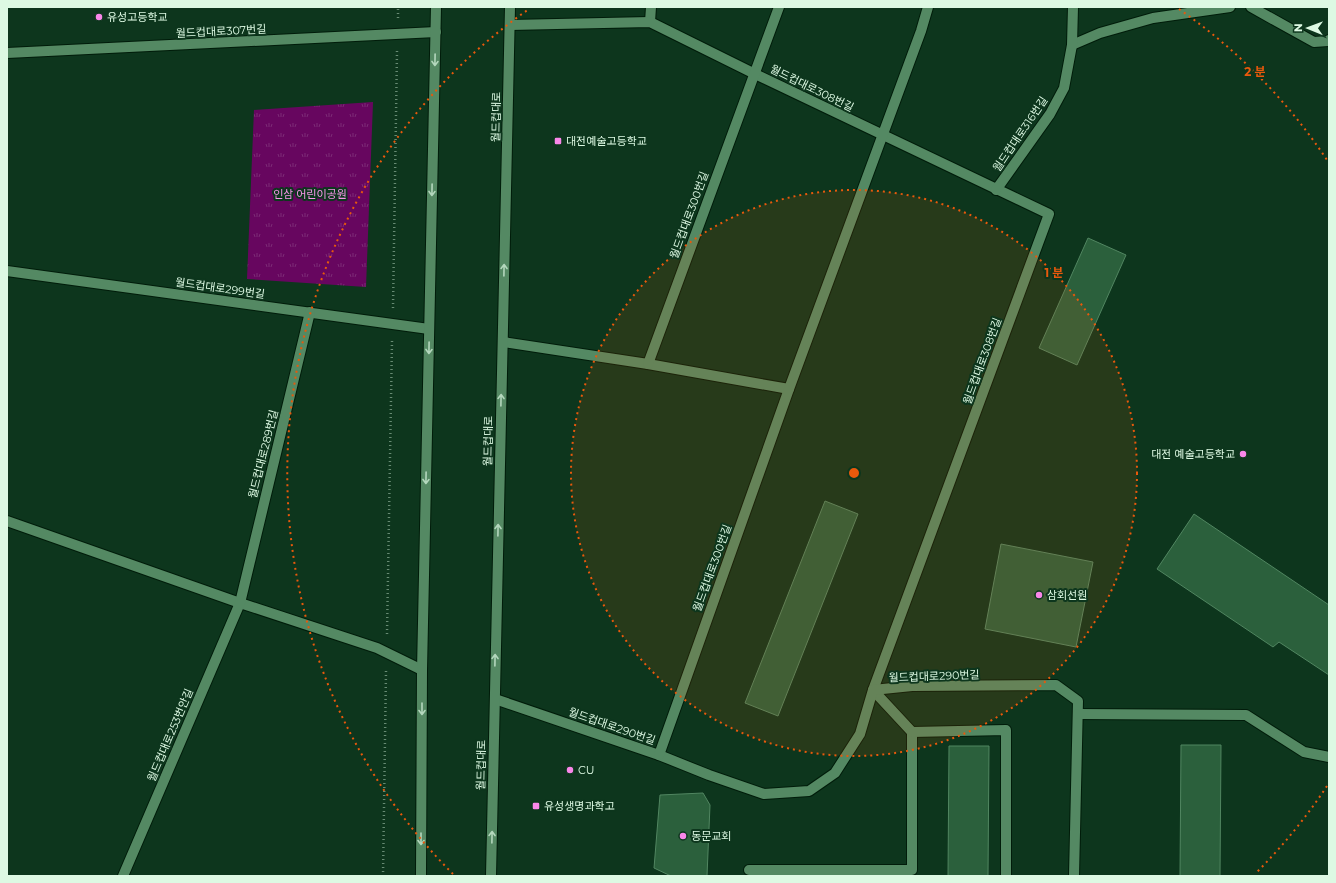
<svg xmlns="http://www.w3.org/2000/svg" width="1336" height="883" font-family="Montserrat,'Noto Sans KR',sans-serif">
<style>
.park{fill:url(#park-tufts)}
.building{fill:#2b603c;stroke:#518661}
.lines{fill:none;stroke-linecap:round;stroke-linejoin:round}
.minor-casing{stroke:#011c0a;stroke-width:12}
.path{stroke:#678b73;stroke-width:2.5;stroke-dasharray:1 3;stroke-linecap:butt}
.minor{stroke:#548963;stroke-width:10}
.oneway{stroke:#b4d7bd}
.ring{fill:none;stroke:#e8590c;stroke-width:2;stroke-dasharray:2 4}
.poi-dot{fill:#f987e9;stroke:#0d361d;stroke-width:1.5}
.labels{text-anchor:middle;stroke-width:4;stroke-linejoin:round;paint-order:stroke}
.poi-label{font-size:11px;fill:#ddf9e3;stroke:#0d361d;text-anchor:start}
.street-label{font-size:11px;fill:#ddf9e3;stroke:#0d361d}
.park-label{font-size:11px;fill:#f995ea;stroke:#0d361d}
.centre{fill:#e8590c;stroke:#0d361d;stroke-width:2}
.ring-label{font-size:12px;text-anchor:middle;font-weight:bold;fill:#e8590c;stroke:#0d361d;stroke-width:4;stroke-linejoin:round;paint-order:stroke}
</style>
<defs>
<pattern id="park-tufts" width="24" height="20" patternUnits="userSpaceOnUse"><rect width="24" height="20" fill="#67065f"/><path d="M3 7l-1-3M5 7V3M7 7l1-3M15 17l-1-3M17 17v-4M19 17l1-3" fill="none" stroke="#7c2b76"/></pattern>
</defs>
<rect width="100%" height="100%" fill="#0d361d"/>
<polygon class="park" points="373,102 366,287 247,279 254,110"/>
<g class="building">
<polygon points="1088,238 1126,255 1077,365 1039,348"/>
<polygon points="825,501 858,514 778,716 745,703"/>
<polygon points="1194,514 1329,605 1329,675 1279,642 1273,647 1157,569"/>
<polygon points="1001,544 1093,562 1076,647 985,629"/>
<polygon points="1181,745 1221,745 1220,876 1180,876"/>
<polygon points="949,746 989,746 988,876 948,876"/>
<polygon points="703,793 710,805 707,876 671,876 654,868 660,795"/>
</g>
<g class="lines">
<defs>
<g id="minor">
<polyline points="1251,7 1314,42 1328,41 1329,40"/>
<polyline points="650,22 651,7"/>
<polyline points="510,25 650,22 753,73 1049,214 873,690 912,732 912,870 749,870"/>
<polyline points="1072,45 1100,33 1153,18 1230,7"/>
<polyline points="7,53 436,32"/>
<polyline points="996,190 1050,114 1064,88 1072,45 1073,7"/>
<polyline points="7,271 429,329"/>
<polyline points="503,342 648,364 789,389"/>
<polyline points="648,364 779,7"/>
<polyline points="7,521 240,603 377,648 422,670"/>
<polyline points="495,699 659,755 709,775 764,794 809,791 835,773 860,734 873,690 912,686 1056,685 1078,701 1074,876"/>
<polyline points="1078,714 1246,715 1304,752 1329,757"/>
<polyline points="912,732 1006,730 1006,876"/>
<polyline points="659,755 789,389 921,31 928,7"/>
<polyline points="123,876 240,603 310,312"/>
<polyline points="421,876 422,670 436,7"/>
<polyline points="491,876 510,7"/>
</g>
</defs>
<use href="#minor" class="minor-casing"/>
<g class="path">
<polyline points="398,18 398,7"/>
<polyline points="393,308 397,51"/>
<polyline points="387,634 392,341"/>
<polyline points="383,876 386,671"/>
</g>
<use href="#minor" class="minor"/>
</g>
<defs><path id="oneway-shaft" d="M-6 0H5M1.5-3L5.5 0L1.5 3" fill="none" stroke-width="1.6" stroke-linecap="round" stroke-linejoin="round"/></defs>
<g class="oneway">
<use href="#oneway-shaft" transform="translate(435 60) rotate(91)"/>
<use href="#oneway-shaft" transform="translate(432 190) rotate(91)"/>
<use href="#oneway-shaft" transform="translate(504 270) rotate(-89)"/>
<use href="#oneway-shaft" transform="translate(429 348) rotate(91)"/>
<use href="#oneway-shaft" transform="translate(501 400) rotate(-89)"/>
<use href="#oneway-shaft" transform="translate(426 478) rotate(91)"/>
<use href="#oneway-shaft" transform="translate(498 530) rotate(-89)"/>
<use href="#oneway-shaft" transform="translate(495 660) rotate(-89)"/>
<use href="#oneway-shaft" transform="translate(422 709) rotate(90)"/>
<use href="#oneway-shaft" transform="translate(492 837) rotate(-89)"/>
<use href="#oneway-shaft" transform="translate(421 839) rotate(90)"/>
</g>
<circle cx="854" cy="473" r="283" fill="#e8590c" fill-opacity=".12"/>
<g class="ring">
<circle cx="854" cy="473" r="283"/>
<path d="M1327 786A567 567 0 0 1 1255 874M453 874A567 567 0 0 1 529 9M1179 9A567 567 0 0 1 1327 160"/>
</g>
<g class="poi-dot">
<circle cx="99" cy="17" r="4"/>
<rect x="554" y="137" width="8" height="8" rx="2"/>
<circle cx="1243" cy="454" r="4"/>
<circle cx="1039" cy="595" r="4"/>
<circle cx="570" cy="770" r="4"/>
<rect x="532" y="802" width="8" height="8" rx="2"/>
<circle cx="683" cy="836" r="4"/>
</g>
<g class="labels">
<g class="poi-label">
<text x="107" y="21">유성고등학교</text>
<text x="566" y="145">대전예술고등학교</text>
<text x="1235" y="458" text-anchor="end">대전 예술고등학교</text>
<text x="1047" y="599">삼회선원</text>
<text x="578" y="774">CU</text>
<text x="544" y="810">유성생명과학고</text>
<text x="691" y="840">동문교회</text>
</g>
<g class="street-label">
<text transform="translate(221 31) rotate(-3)" y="4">월드컵대로307번길</text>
<text transform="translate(812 88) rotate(26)" y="4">월드컵대로308번길</text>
<text transform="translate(496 117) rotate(-89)" y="4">월드컵대로</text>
<text transform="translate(1020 134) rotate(-56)" y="4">월드컵대로316번길</text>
<text transform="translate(689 215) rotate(-70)" y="4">월드컵대로300번길</text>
<text transform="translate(220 288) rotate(8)" y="4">월드컵대로299번길</text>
<text transform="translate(982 361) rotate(-70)" y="4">월드컵대로308번길</text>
<text transform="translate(488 441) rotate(-89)" y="4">월드컵대로</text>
<text transform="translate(263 454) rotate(-76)" y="4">월드컵대로289번길</text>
<text transform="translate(712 568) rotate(-70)" y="4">월드컵대로300번길</text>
<text transform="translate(934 676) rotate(-2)" y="4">월드컵대로290번길</text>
<text transform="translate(612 726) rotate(19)" y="4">월드컵대로290번길</text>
<text transform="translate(170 735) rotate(-67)" y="4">월드컵대로253번안길</text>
<text transform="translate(481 765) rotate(-89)" y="4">월드컵대로</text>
</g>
<g class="park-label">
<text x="310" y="198">인삼 어린이공원</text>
</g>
</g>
<circle cx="854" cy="473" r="6" class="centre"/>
<g class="ring-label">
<text x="1255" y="76">2 분</text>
<text x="1054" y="277">1 분</text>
</g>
<rect width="1336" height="883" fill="none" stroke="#ddf9e3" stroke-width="16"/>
<g transform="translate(1308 28) rotate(271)" stroke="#0d361d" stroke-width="3" paint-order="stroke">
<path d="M0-3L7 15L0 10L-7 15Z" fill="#ddf9e3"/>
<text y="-6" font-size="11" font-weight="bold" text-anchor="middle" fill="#ddf9e3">N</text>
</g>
</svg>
